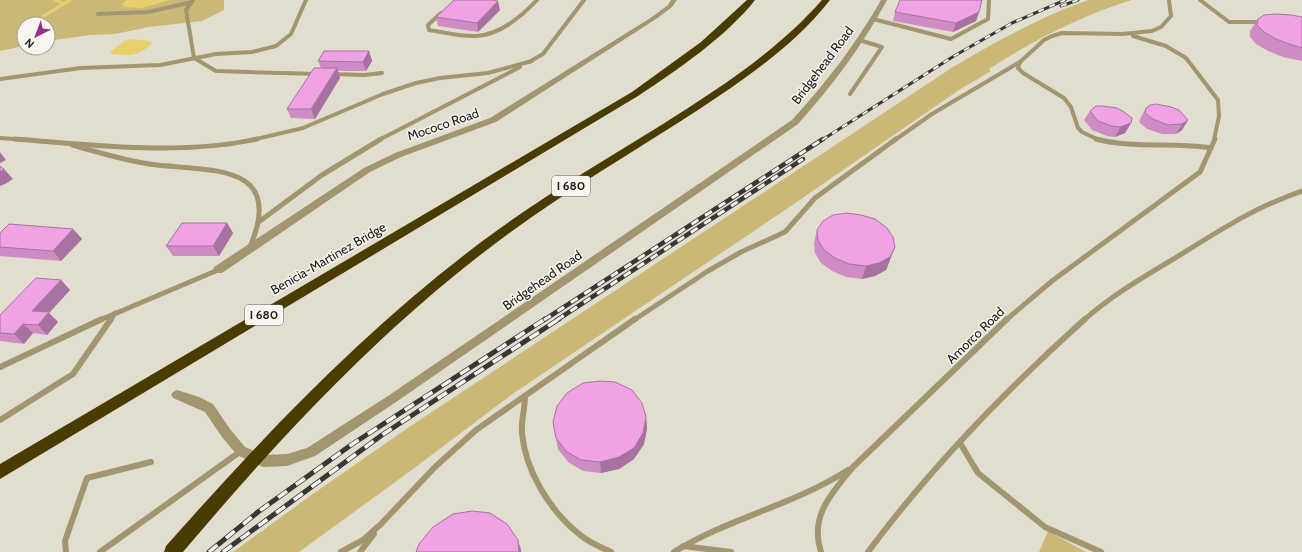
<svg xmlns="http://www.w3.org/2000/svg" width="1302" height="552" font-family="Cabin,sans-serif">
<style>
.built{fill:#e2decf}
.green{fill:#cab876}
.water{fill:#e9cf6c}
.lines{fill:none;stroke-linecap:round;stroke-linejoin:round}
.stream{stroke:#e9cf6c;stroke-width:3}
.service-far2{stroke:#a1966f;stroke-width:4}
.service-far1{stroke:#a1966f;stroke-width:5}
.service{stroke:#a1966f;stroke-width:6}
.minor{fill:#a1966f;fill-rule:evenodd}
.motorway{fill:#493c01;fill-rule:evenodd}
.rail-far2-casing{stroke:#383734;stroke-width:3}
.rail-far1-casing{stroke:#383734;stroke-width:4.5}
.rail-casing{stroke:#383734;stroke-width:5}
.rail-far2{stroke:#f7f5ed;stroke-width:2;stroke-dasharray:6;stroke-linecap:butt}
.rail-far1{stroke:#f7f5ed;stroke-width:3;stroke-dasharray:8;stroke-linecap:butt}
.rail{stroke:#f7f5ed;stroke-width:3.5;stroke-dasharray:11;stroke-linecap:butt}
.wall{fill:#ce8cc4}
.shaded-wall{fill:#a772a0}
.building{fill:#efa3e4;stroke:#a772a0}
.labels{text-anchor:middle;stroke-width:3;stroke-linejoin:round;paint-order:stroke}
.shield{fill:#f7f5ed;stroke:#605e5b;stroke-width:1}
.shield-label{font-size:12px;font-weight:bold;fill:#1f1e1c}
.street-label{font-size:13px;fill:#1f1e1c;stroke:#f7f5ed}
</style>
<rect width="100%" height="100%" fill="#e9e7e0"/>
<polygon class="built" points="107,0 1302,0 1302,552 1086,552 1048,531 1039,552 0,552 0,51 10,48 24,42 24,48 48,48 48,30"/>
<g class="green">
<polygon points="0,0 224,0 224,10 202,21 149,27 115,34 90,35 48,41 48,24 24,24 24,46 0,51"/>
<path d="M1088,0H1132C1080,16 1034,40 989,69L991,71L959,90L791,206L514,393L409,472L299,552H233L310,496L409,427L953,67C997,41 1040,17 1088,0Z"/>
<polygon points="1048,531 1086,552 1039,552"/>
</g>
<g class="water">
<polygon points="127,0 170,0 142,8 125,7 122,4"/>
<path d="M132,39L150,41L152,44C135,57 133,56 112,54L110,52L124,41Z"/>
</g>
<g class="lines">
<g class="stream">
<polyline points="55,0 64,4"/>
<polyline points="42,17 70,0"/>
</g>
<g class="service-far2">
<polyline points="193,0 186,10 194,58 216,71 317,74"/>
<polyline points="1200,0 1229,22 1264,22"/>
<path d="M441,13L428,25L429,30C444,32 460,37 476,36C500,35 521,17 537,0"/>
<polyline points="98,14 148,12 192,2"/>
<polyline points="873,19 951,39 988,19 989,0"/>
<polyline points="1133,36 1166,46 1186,58 1218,100 1219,116 1214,140"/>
<polyline points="529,62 543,54 584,0"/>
<polyline points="1020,62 1018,68 1023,73 1064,98 1071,107 1078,128 1082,132 1099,140"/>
<polyline points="332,74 364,75 382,73"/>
<polyline points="0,79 81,68 160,65 216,54 252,52 276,46 291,34 306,0"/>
<polyline points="850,94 882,47 859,40"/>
<polyline points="0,138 28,140"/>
<polyline points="252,140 303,128 383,94 416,83 440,78 488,73 532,61"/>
<polyline points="379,140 520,67"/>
<polyline points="895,140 932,114 1020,62 1044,40 1052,36 1062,33 1122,34 1152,31 1161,27 1171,16 1169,0"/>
</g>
<g class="service-far1">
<path d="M15,139C94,145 178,156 257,139"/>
<path d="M1096,139C1133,149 1173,142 1211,148"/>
<path d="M72,145C97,152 123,160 149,164C206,172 287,160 250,247"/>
<polyline points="260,221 322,175 381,139"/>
<polyline points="100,320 218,270"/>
<polyline points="110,320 115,313"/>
<polyline points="634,320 708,271 741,252 785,232 815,198 896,139"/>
<polyline points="1006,320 1052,281 1200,172 1215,139"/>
<path d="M1084,320C1113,294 1147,275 1180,255C1222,229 1255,207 1302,191"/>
</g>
<g class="service">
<polyline points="0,367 102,319"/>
<path d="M525,396C525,408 521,420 522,433C525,470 550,511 579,534C588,542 600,547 611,552"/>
<polyline points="0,420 73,374 111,319"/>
<polyline points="960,443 978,473 1045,527 1101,552"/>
<polyline points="683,546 731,552"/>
<polyline points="66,552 65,541 87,478 151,462"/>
<polyline points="100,552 241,451"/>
<polyline points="341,552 363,540 381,524 435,467 476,430 635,319"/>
<polyline points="360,552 374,534"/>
<path d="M674,552C729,518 794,505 848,470"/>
<path d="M821,552C809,516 832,493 853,467L1007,319"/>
<path d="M868,552C931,467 1006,390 1085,319"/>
</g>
<g class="minor">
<polygon points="671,0 677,0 672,7 656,19 496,122 401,157 370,172 222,273 214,273 213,270 214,267 364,168 395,153 490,118 652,17 668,5"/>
<path d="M881,0H887C863,45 832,86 798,124L396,402L315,456L287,466L263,467L259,465L237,455L222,437L205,412L173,398L171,395L173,392L177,390L199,397L213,404L230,429L245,447L264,455L287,454L307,448L388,396L792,120C826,83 856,44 881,0Z"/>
</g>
<g class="motorway">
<path d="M747,0H755C726,37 677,70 638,96L0,479V464L632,92L701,42Z"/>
<path d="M822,0H830C794,46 746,78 698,110C635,151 569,189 508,234C384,325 281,436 183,552H164L166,546C269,430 373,320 499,229C552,191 608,158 663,124C720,88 777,51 822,0Z"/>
</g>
<defs>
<g id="rail-far2">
<polyline points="1061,6 1078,0"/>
<polyline points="822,140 954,56 1012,23 1065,0"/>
</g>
<g id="rail-far1">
<polyline points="544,320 823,139"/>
<polyline points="557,320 803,159"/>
</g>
<g id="rail">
<polyline points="209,552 258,512 351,445 545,319"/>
<polyline points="223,552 382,435 559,319"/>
</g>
</defs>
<use href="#rail-far2" class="rail-far2-casing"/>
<use href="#rail-far1" class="rail-far1-casing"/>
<use href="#rail" class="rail-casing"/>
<use href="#rail-far2" class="rail-far2"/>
<use href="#rail-far1" class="rail-far1"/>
<use href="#rail" class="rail"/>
</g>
<g class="wall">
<polygon points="500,10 478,32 438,26 436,17"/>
<polygon points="895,12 979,12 976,21 953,32 893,21"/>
<polygon points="1302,17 1302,61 1283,57 1268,51 1256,44 1250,37 1250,31 1258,19"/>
<polygon points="369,51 372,61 366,71 338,71 340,78 315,119 291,118 287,109 321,68 318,61"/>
<polygon points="1146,108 1188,120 1182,130 1176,134 1162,134 1147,129 1139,122 1141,117"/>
<polygon points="1090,111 1131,123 1125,133 1115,137 1107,136 1092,130 1084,120"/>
<polygon points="227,223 233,233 219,256 173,256 166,246"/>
<polygon points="73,229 82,239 61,261 0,256 0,233"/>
<polygon points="817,230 890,260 886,270 875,276 862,279 846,277 832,271 821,263 815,253 814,243"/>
<polygon points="61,280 70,290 49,313 58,322 47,335 33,333 24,344 0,341 0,315"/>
<polygon points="646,417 647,429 644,444 634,459 619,469 601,473 583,471 568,462 558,449 553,422"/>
</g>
<g class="shaded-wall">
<polygon points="498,1 500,10 478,32 477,23"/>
<polygon points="979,12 976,21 953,32 956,23"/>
<polygon points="369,51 372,61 366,71 363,62"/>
<polygon points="337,68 340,78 315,119 311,109"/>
<polygon points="1188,120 1182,130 1176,134 1182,124"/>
<polygon points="1131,123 1125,133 1115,137 1120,127"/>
<polygon points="0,152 6,160 0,163"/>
<polygon points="4,169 13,179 5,184 0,186 0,172"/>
<polygon points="227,223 233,233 219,256 213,246"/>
<polygon points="73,229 82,239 61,261 53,251"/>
<polygon points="895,247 890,260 886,270 875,276 862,279 866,266"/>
<polygon points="61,280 70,290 49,313 58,322 47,335 38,325 32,311"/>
<polygon points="23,324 33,333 24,344 14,334"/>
<polygon points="646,417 647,429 644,444 634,459 619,469 601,473 600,462"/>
<polygon points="518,540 521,550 521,552 519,552"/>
</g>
<g class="building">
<polygon points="454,0 492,0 498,1 477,23 436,17"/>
<polygon points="900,0 982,0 979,12 956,23 895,12"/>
<polygon points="1276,14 1291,15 1302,17 1302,48 1292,45 1276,39 1264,32 1257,25 1258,19 1264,15"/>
<polygon points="324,51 369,51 363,62 318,61"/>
<polygon points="314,68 337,68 311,109 287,109"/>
<polygon points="1156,104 1171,107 1179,110 1188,120 1182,124 1168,125 1153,119 1145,113 1146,108 1150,105"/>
<polygon points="1096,106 1102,106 1117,108 1124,112 1132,118 1131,123 1120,127 1112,126 1098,121 1090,111"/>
<polygon points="0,166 4,169 0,172"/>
<polygon points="847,213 861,215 875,219 887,228 893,237 895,247 890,257 879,263 866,266 849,264 835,258 824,250 818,240 817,230 823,221 833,215"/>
<polygon points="182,223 227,223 213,246 166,246"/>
<polygon points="9,224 73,229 53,251 0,247 0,233"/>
<polygon points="36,278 61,280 32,311 49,312 38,325 23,324 14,334 0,333 0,315"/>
<polygon points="600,381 615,382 632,390 642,403 646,417 643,433 634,448 619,457 600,462 581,460 566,451 556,438 553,422 557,406 567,393 583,383"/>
<polygon points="472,511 490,513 507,524 518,540 519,552 416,552 419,544 433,527 453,514"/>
</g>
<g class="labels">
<g class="shield">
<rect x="552" y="176" width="38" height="20" rx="3"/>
<rect x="245" y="305" width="38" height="20" rx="3"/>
</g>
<g class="shield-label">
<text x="571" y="190">I 680</text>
<text x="264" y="319">I 680</text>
</g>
<g class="street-label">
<text transform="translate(822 65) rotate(-53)" y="5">Bridgehead Road</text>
<text transform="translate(443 124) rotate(-19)" y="5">Mococo Road</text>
<text transform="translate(328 258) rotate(-30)" y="5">Benicia-Martinez Bridge</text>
<text transform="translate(542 280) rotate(-35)" y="5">Bridgehead Road</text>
<text transform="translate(975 335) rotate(-44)" y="5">Amorco Road</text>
</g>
</g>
<g transform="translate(36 36) rotate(222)"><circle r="19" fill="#f7f5ed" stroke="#a19f99"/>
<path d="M0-3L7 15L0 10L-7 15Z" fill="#992d8f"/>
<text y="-6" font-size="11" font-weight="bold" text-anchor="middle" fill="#1f1e1c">N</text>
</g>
</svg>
